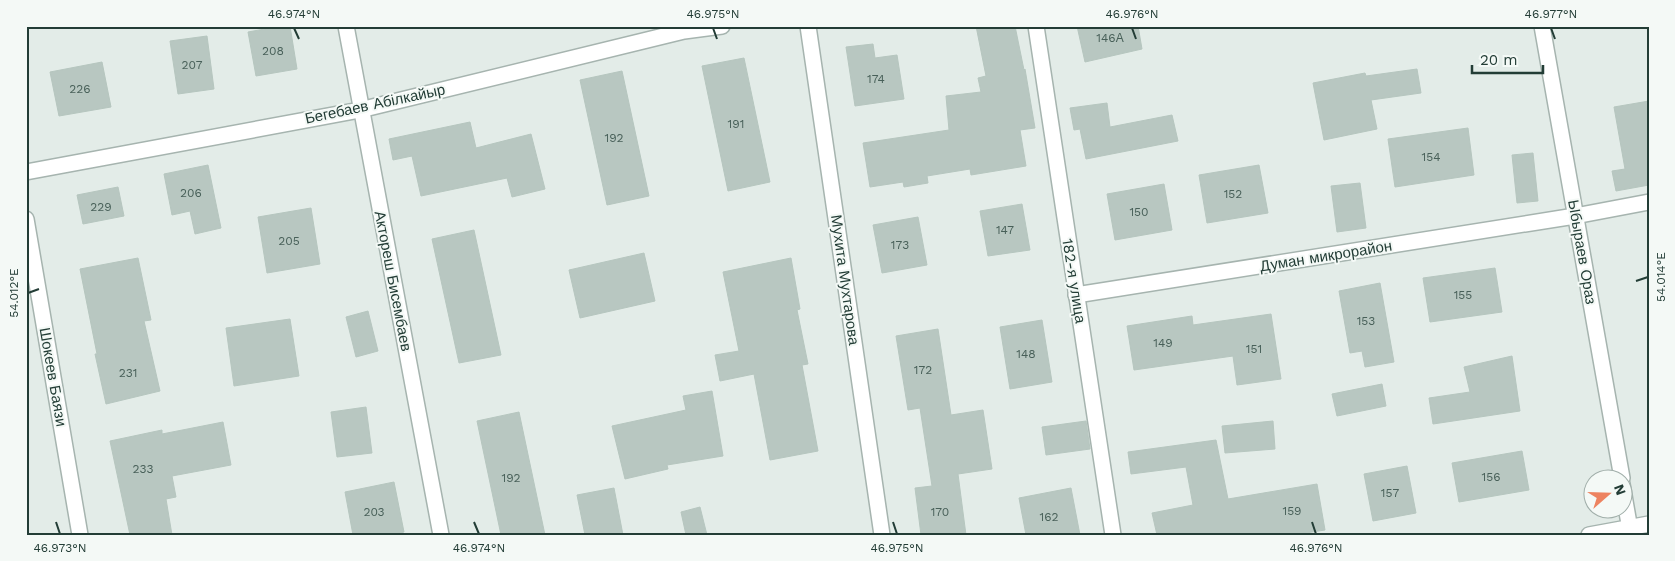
<svg xmlns="http://www.w3.org/2000/svg" width="1675" height="561" font-family="'Work Sans',sans-serif">
<style>
.building{fill:#b8c7c1;stroke:#b6c6bf}
.lines{fill:none;stroke-linecap:round;stroke-linejoin:round}
.minor-casing{stroke:#a6b4af;stroke-width:18}
.minor{stroke:#fff;stroke-width:15}
.ticks{fill:none;stroke:#233d36;stroke-width:2}
.labels{text-anchor:middle;stroke-width:4;stroke-linejoin:round;paint-order:stroke}
.number-label{font-size:12px;fill:#486059}
.street-label{font-size:15px;fill:#233d36;stroke:#f4f9f6}
.neatline{fill:none;stroke:#233d36;stroke-width:2}
.ticks-label{font-size:12px;text-anchor:middle;fill:#233d36}
</style>
<rect width="100%" height="100%" fill="#e3ece8"/>
<g class="building">
<polygon points="281,26 290,26 297,69 256,76 248,32"/>
<polygon points="976,26 1015,26 1024,70 1025,69 1035,128 1020,130 1026,166 971,175 970,169 927,176 928,183 904,187 903,182 870,187 863,143 949,130 946,96 981,92 978,78 986,76"/>
<polygon points="1077,26 1138,26 1142,49 1085,62"/>
<polygon points="207,36 214,89 178,94 170,41"/>
<polygon points="873,44 875,58 897,55 904,99 855,106 846,47"/>
<polygon points="744,58 770,182 728,191 702,66"/>
<polygon points="102,62 111,107 59,116 50,72"/>
<polygon points="1417,69 1421,93 1371,100 1377,129 1324,140 1313,83 1365,73 1366,76"/>
<polygon points="622,71 649,196 607,205 580,80"/>
<polygon points="1649,101 1649,185 1616,191 1612,171 1625,169 1614,107"/>
<polygon points="1107,103 1110,127 1172,115 1178,141 1086,159 1080,129 1074,130 1070,108"/>
<polygon points="470,122 476,148 531,134 545,189 512,197 507,178 421,196 412,156 393,160 389,139"/>
<polygon points="1468,128 1474,175 1395,187 1388,139"/>
<polygon points="1533,153 1538,201 1517,203 1512,155"/>
<polygon points="208,165 221,228 195,234 190,211 172,215 164,174"/>
<polygon points="1259,165 1268,213 1207,223 1199,175"/>
<polygon points="1360,183 1366,228 1337,232 1331,186"/>
<polygon points="1164,184 1172,230 1115,240 1107,194"/>
<polygon points="118,187 124,216 83,224 77,195"/>
<polygon points="1022,204 1030,250 988,256 980,211"/>
<polygon points="311,208 320,264 267,273 258,217"/>
<polygon points="918,217 927,265 882,273 873,225"/>
<polygon points="474,230 501,355 459,363 432,239"/>
<polygon points="644,253 655,301 580,318 569,270"/>
<polygon points="138,258 151,320 144,321 160,391 106,404 95,354 97,354 80,269"/>
<polygon points="791,258 800,309 797,310 808,364 802,365 818,451 770,460 754,374 720,381 715,355 739,351 723,272"/>
<polygon points="1495,268 1502,312 1430,322 1423,278"/>
<polygon points="1380,283 1394,362 1365,367 1362,351 1350,353 1339,291"/>
<polygon points="368,311 378,351 356,357 346,317"/>
<polygon points="1271,314 1281,379 1237,385 1233,356 1134,370 1127,326 1192,316 1193,325"/>
<polygon points="290,319 299,376 234,386 226,328"/>
<polygon points="1042,320 1052,382 1010,389 1000,327"/>
<polygon points="938,329 951,415 983,410 992,469 958,474 966,535 921,535 915,488 932,486 920,408 908,410 896,336"/>
<polygon points="1512,356 1520,411 1433,424 1429,398 1470,392 1464,367"/>
<polygon points="1382,384 1386,406 1337,416 1332,394"/>
<polygon points="712,391 723,456 667,465 668,469 625,479 612,426 686,410 683,396"/>
<polygon points="366,407 372,453 337,457 331,412"/>
<polygon points="519,412 545,535 501,535 477,421"/>
<polygon points="1086,421 1090,449 1046,455 1042,427"/>
<polygon points="1273,421 1275,449 1225,453 1222,426"/>
<polygon points="223,422 231,465 172,476 176,497 166,499 172,535 130,535 110,441 162,430 162,434"/>
<polygon points="1216,440 1228,499 1317,484 1325,530 1293,535 1157,535 1152,513 1193,505 1186,467 1131,474 1128,452"/>
<polygon points="1522,451 1529,490 1459,502 1452,463"/>
<polygon points="1407,466 1416,513 1373,521 1364,474"/>
<polygon points="394,482 404,532 392,535 353,535 345,492"/>
<polygon points="614,488 623,535 585,535 577,495"/>
<polygon points="1071,488 1080,535 1026,535 1019,498"/>
<polygon points="700,507 707,535 686,535 681,512"/>
</g>
<g class="lines">
<defs>
<g id="minor">
<polyline points="346,26 441,535"/>
<polyline points="808,26 882,535"/>
<polyline points="1036,26 1113,535"/>
<polyline points="1542,26 1622,478"/>
<polyline points="26,172 360,110 684,31 722,26"/>
<polyline points="26,219 80,535"/>
<polyline points="1076,295 1575,216 1649,202"/>
<polyline points="1622,484 1631,535"/>
<polyline points="1589,535 1649,524"/>
</g>
</defs>
<use href="#minor" class="minor-casing"/>
<use href="#minor" class="minor"/>
</g>
<path class="ticks" d="M294,28L299,39M713,28L717,39M1132,28L1136,39M1551,28L1555,39M1636,281L1648,277M28,293L39,289M56,522L60,534M474,522L479,534M893,522L897,534M1312,522L1316,534"/>
<g class="labels">
<g class="number-label">
<text x="1110" y="42">146А</text>
<text x="273" y="55">208</text>
<text x="192" y="69">207</text>
<text x="876" y="83">174</text>
<text x="80" y="93">226</text>
<text x="736" y="128">191</text>
<text x="614" y="142">192</text>
<text x="1431" y="161">154</text>
<text x="191" y="197">206</text>
<text x="1233" y="198">152</text>
<text x="101" y="211">229</text>
<text x="1139" y="216">150</text>
<text x="1005" y="234">147</text>
<text x="289" y="245">205</text>
<text x="900" y="249">173</text>
<text x="1463" y="299">155</text>
<text x="1366" y="325">153</text>
<text x="1163" y="347">149</text>
<text x="1254" y="353">151</text>
<text x="1026" y="358">148</text>
<text x="923" y="374">172</text>
<text x="128" y="377">231</text>
<text x="143" y="473">233</text>
<text x="1491" y="481">156</text>
<text x="511" y="482">192</text>
<text x="1390" y="497">157</text>
<text x="1292" y="515">159</text>
<text x="374" y="516">203</text>
<text x="940" y="516">170</text>
<text x="1049" y="521">162</text>
</g>
<g class="street-label">
<text transform="translate(375 104) rotate(-12)" y="5">Бегебаев Абілкайыр</text>
<text transform="translate(1582 252) rotate(80)" y="5">Ыбыраев Ораз</text>
<text transform="translate(1326 256) rotate(-9)" y="5">Думан микрорайон</text>
<text transform="translate(845 280) rotate(82)" y="5">Мухита Мухтарова</text>
<text transform="translate(393 281) rotate(79)" y="5">Актореш Бисембаев</text>
<text transform="translate(1074 281) rotate(81)" y="5">182-я улица</text>
<text transform="translate(53 377) rotate(80)" y="5">Шокеев Баязи</text>
</g>
</g>
<rect width="1675" height="561" fill="none" stroke="#f4f9f6" stroke-width="55"/>
<g transform="translate(1608 494) rotate(70)"><circle r="24" fill="#f4f9f6" stroke="#a0aea9"/>
<path d="M0-4L9 19L0 12L-9 19Z" fill="#ed8360"/>
<text y="-8" font-size="14" font-weight="bold" text-anchor="middle" fill="#233d36">N</text>
</g>
<path d="M1472 65v8h71v-8" fill="none" stroke="#233d36" stroke-width="2.5"/>
<text x="1480" y="65" font-size="15" fill="#233d36" stroke="#f4f9f6" stroke-width="4" paint-order="stroke">20 m</text>
<rect x="28" y="28" width="1620" height="506" class="neatline"/>
<g class="ticks-label">
<text x="294" y="18">46.974°N</text>
<text x="713" y="18">46.975°N</text>
<text x="1132" y="18">46.976°N</text>
<text x="1551" y="18">46.977°N</text>
<text transform="translate(1661 277) rotate(-90)" y="4">54.014°E</text>
<text transform="translate(14 293) rotate(-90)" y="4">54.012°E</text>
<text x="60" y="552">46.973°N</text>
<text x="479" y="552">46.974°N</text>
<text x="897" y="552">46.975°N</text>
<text x="1316" y="552">46.976°N</text>
</g>
</svg>
